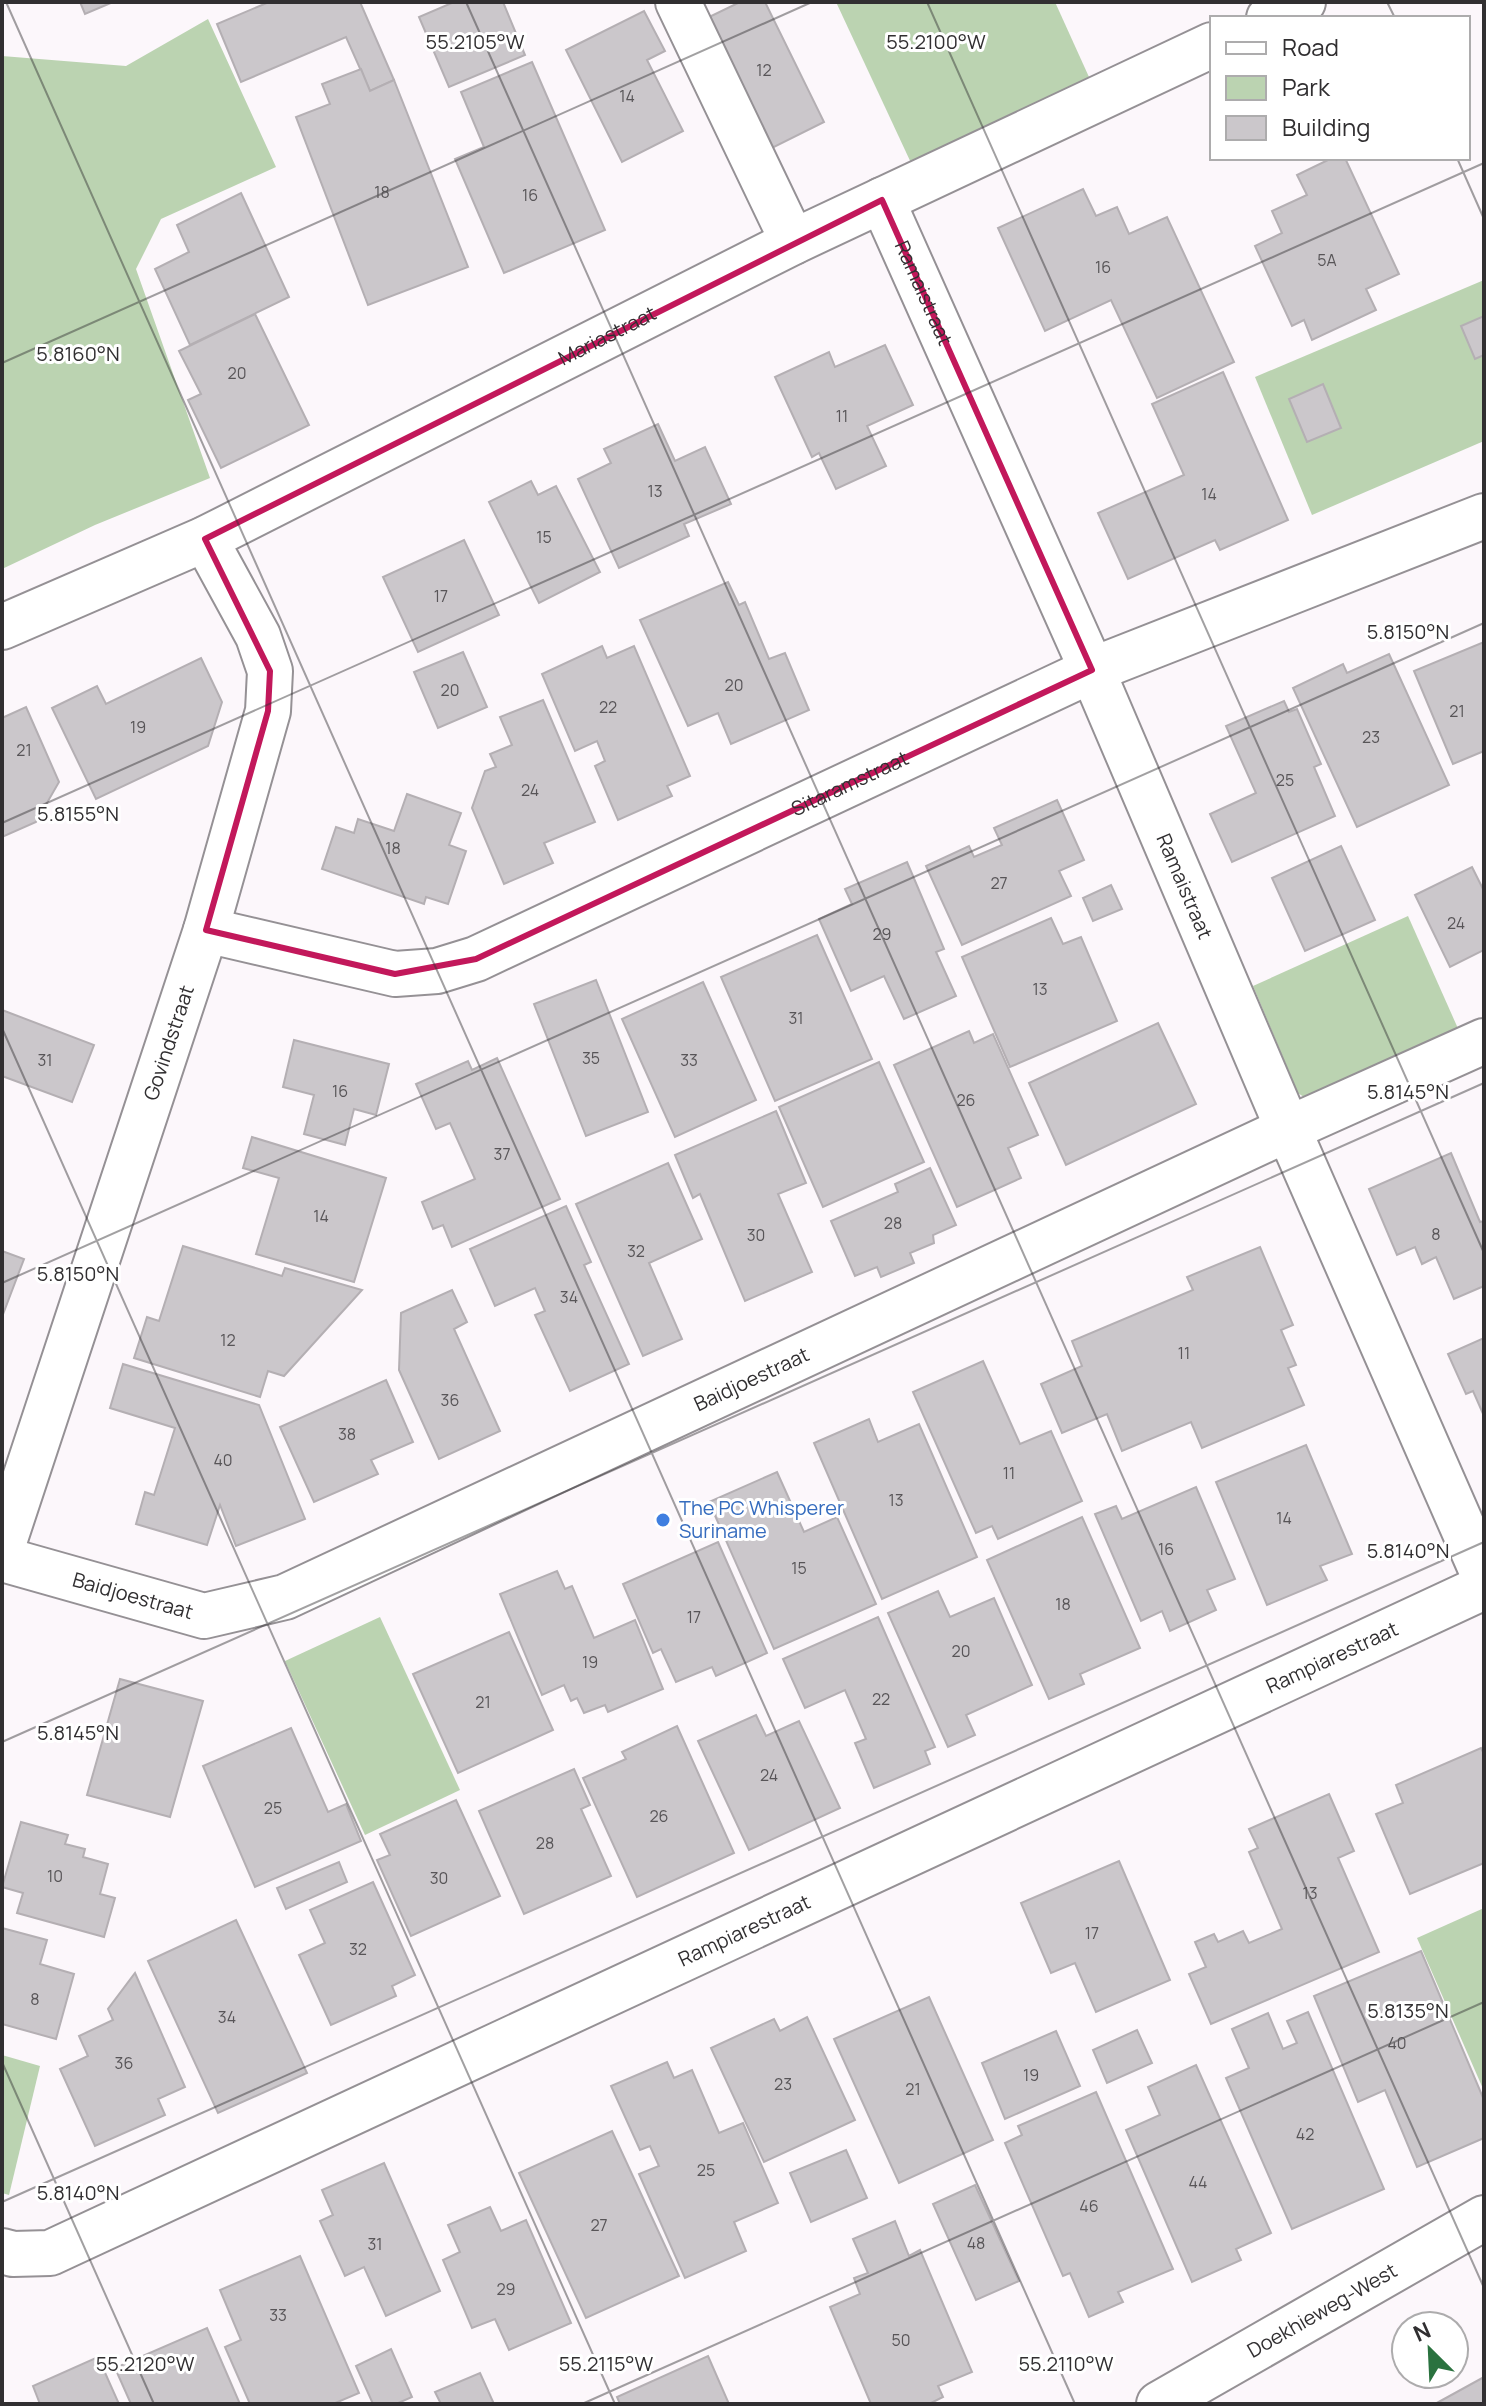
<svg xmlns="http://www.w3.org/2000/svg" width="1486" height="2406" font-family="Manrope,sans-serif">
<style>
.green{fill:#bbd3b1}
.building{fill:#cbc7cb;stroke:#b4afb3;stroke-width:2}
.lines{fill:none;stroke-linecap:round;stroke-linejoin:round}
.minor-casing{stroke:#959195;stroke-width:48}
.minor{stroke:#fff;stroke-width:44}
.marked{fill:none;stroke:#c2185b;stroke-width:6;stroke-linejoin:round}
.ticks{fill:none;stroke:#312f31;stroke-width:2;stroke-opacity:0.45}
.shop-dot{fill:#3f7fe0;stroke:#fff;stroke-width:3}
.labels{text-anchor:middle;stroke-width:6;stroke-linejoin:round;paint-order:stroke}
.number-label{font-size:16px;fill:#585558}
.street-label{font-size:20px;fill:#312f31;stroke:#fff}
.shop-label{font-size:20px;fill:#366cbe;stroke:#fff;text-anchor:start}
.ticks-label{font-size:20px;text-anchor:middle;fill:#312f31;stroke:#fff;stroke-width:6;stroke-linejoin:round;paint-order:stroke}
</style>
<rect width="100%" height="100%" fill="#fcf7fb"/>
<g class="green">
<polygon points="836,2 1055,2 1089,77 912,165"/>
<polygon points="208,19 276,167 161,219 136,269 210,478 95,525 2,569 2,56 126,66"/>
<polygon points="1484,280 1484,441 1312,515 1255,377"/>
<polygon points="1408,916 1460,1033 1308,1100 1298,1093 1253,986"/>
<polygon points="380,1617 460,1790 365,1835 285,1661"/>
<polygon points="1484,1908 1484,2091 1417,1938"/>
<polygon points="2,2055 40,2066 9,2195 2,2193"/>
</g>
<g class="building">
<polygon points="80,2 113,2 85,14"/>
<polygon points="269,2 360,2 394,80 370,91 346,37 241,82 217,24"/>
<polygon points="454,2 503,2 525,55 449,87 419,17"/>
<polygon points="740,2 765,2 824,122 768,150 705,19"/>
<polygon points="644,11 665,51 647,60 683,131 622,162 566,50"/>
<polygon points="532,62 605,230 504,273 455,159 484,147 461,92"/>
<polygon points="361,69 370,91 394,80 468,267 368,305 296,117 330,104 322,84"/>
<polygon points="1332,158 1345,158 1399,274 1366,289 1376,310 1312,340 1304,320 1292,326 1255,246 1282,233 1272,211 1307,195 1297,175"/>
<polygon points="1083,189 1096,216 1117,207 1129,234 1167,217 1234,362 1157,398 1111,300 1045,331 998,228"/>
<polygon points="241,193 289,297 190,345 155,269 189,252 177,225"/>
<polygon points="255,314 309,425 221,468 188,400 201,394 179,351"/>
<polygon points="1484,316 1484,355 1475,359 1461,326"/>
<polygon points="885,345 913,405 867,426 886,466 836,489 819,453 812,457 775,377 829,352 835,367"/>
<polygon points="1223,372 1288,520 1220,550 1215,540 1128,579 1098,513 1184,475 1152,404"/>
<polygon points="1323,384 1341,428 1307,442 1289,399"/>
<polygon points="658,424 675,461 705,447 731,504 684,524 689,536 619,568 578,479 611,463 604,449"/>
<polygon points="531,481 538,495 556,486 600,572 539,603 489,502"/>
<polygon points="464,540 499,615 418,652 383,577"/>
<polygon points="728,582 739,605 745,602 769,659 785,653 809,710 731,744 718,713 688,726 640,620"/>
<polygon points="1484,642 1484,751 1453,764 1414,671"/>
<polygon points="602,646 607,658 634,646 690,776 667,786 672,796 618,820 595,766 605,761 597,741 575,751 542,674"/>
<polygon points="463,652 487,707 438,728 414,672"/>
<polygon points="1389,654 1449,785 1357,827 1293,688 1343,664 1347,673"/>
<polygon points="201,658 222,702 208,746 96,799 52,708 97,686 106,704"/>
<polygon points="543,700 595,822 544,843 553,863 504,884 472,808 485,771 496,767 490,754 512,745 500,717"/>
<polygon points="1284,701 1289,712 1297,709 1321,764 1314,767 1335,816 1232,862 1210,814 1256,793 1226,726"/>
<polygon points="26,707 59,782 36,822 2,837 2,718"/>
<polygon points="407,794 461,813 449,845 466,851 448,904 426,897 424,904 322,869 336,827 354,833 358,819 394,831"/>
<polygon points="1057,800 1084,860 1059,871 1071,896 962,945 926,866 969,846 974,857 1002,845 994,828"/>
<polygon points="1341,846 1375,920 1305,951 1272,878"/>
<polygon points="907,862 944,949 936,952 956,996 904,1019 884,976 851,991 819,919 852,904 845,889"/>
<polygon points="1472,867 1484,891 1484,950 1450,967 1415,895"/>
<polygon points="1111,885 1122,909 1093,921 1083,898"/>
<polygon points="1051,918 1063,944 1081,937 1117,1021 1010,1067 962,957"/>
<polygon points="817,935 872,1059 775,1101 721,977"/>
<polygon points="596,980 648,1112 586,1136 534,1004"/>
<polygon points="703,982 756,1100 675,1137 622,1019"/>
<polygon points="2,1010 94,1045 72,1102 2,1076"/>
<polygon points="1158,1023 1196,1104 1066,1165 1029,1083"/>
<polygon points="969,1031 974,1043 993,1034 1038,1135 1008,1148 1021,1178 957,1207 894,1065"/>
<polygon points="294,1040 389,1064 376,1115 354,1109 345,1145 304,1134 314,1095 283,1087"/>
<polygon points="497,1058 560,1199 452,1247 443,1225 433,1229 422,1202 475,1179 450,1123 436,1129 416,1084 468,1061 472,1070"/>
<polygon points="879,1062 924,1162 823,1207 779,1107"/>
<polygon points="776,1111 806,1183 778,1194 812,1272 745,1301 700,1194 693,1198 675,1155"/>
<polygon points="252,1137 386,1178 354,1282 256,1254 279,1178 243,1168"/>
<polygon points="1451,1153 1480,1222 1484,1221 1484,1286 1454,1299 1436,1257 1422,1264 1415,1247 1397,1255 1369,1189"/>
<polygon points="668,1163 702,1239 649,1263 682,1339 643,1356 576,1204"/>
<polygon points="930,1168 956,1225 933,1235 934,1243 910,1253 914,1263 881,1277 877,1267 855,1276 831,1221 898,1192 895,1184"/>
<polygon points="566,1206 591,1262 584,1265 629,1364 570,1391 535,1315 545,1311 535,1288 495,1306 470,1249"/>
<polygon points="183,1246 282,1276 285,1268 362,1290 284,1376 268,1371 260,1397 134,1358 147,1317 159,1321"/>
<polygon points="1260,1247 1293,1325 1281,1330 1296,1365 1288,1368 1304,1405 1202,1448 1191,1422 1122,1451 1107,1414 1062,1433 1041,1384 1082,1366 1072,1341 1193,1290 1187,1277"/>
<polygon points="2,1251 24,1259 2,1317"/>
<polygon points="452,1290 467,1322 454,1329 500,1431 439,1459 399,1370 401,1313"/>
<polygon points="1484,1338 1484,1416 1473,1391 1466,1394 1448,1354"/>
<polygon points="983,1361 1020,1444 1051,1431 1082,1501 998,1539 992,1526 976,1533 913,1392"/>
<polygon points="123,1364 259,1405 305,1519 236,1546 220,1505 207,1545 136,1524 145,1492 154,1495 175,1428 110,1408"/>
<polygon points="386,1380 413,1442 371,1460 378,1474 314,1502 280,1427"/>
<polygon points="869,1419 878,1442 919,1424 977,1557 882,1599 814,1443"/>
<polygon points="1306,1445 1352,1554 1320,1566 1327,1580 1267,1605 1216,1482"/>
<polygon points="777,1472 804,1532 837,1517 876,1604 774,1649 709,1502"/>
<polygon points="1196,1487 1235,1579 1207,1590 1216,1610 1170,1631 1162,1611 1141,1621 1095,1514 1116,1506 1122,1519"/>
<polygon points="1082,1517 1140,1648 1080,1674 1084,1684 1049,1699 987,1560"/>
<polygon points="718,1542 767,1653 716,1676 712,1667 676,1682 661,1649 653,1653 623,1584"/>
<polygon points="557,1571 565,1589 572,1586 594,1638 635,1620 663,1689 608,1712 605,1705 584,1713 577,1698 571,1701 564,1685 542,1695 500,1594"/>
<polygon points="938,1591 950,1617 994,1598 1032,1685 966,1715 975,1735 948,1747 888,1613"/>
<polygon points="878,1617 935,1747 925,1751 930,1764 874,1788 855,1743 866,1739 845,1690 805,1708 783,1659"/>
<polygon points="509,1632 553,1730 458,1773 413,1674"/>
<polygon points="120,1679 203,1701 170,1817 87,1795"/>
<polygon points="756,1715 766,1736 799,1721 840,1808 749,1850 698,1741"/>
<polygon points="677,1726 734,1853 637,1897 583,1778 626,1759 622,1752"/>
<polygon points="291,1728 328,1812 346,1804 361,1841 255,1887 203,1766"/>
<polygon points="1481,1748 1484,1754 1484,1863 1410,1894 1376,1814 1403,1803 1396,1785"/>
<polygon points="574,1769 590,1805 581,1809 611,1876 524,1914 479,1811"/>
<polygon points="1329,1794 1354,1851 1338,1858 1379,1952 1211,2024 1189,1974 1206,1967 1195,1942 1214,1934 1218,1942 1243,1931 1249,1943 1282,1929 1249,1852 1258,1848 1249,1829"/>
<polygon points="456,1800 500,1896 411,1936 377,1860 390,1855 380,1834"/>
<polygon points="21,1822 68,1835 65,1844 85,1849 83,1857 108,1864 100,1894 115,1898 104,1937 17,1913 23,1893 2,1887"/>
<polygon points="1119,1861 1170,1980 1096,2012 1075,1963 1051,1973 1021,1903"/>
<polygon points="339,1862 347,1882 286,1909 277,1888"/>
<polygon points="373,1882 415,1975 392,1986 396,1996 331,2025 299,1955 325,1943 310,1910"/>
<polygon points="236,1920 307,2073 218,2113 148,1961"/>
<polygon points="2,1928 47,1940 40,1964 74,1974 56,2039 2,2024"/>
<polygon points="1421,1951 1484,2100 1484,2138 1417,2167 1385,2090 1358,2102 1314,1996"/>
<polygon points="135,1973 185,2087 158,2099 165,2115 95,2146 60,2069 88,2056 79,2036 113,2020 108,2009"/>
<polygon points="929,1997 993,2140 899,2183 834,2039"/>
<polygon points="1308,2012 1384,2189 1292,2229 1226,2078 1249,2068 1232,2029 1268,2013 1283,2049 1297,2043 1287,2021"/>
<polygon points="807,2017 855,2120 764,2162 711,2048 774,2019 780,2031"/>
<polygon points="1137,2030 1152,2063 1107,2083 1093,2050"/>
<polygon points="1056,2031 1080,2086 1005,2119 982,2063"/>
<polygon points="667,2062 674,2078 692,2070 719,2133 743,2123 778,2203 734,2222 746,2251 685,2278 639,2174 659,2166 650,2146 640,2150 611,2086"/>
<polygon points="1196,2065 1271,2233 1236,2249 1241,2260 1192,2282 1126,2130 1160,2115 1148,2087"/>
<polygon points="1096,2092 1173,2269 1118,2292 1123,2302 1089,2317 1070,2273 1063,2276 1005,2143 1022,2135 1018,2126"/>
<polygon points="612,2131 679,2276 586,2318 519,2173"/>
<polygon points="846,2150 867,2198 811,2222 790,2173"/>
<polygon points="384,2163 440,2291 386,2316 364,2267 345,2276 320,2221 333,2215 322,2190"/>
<polygon points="975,2185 1019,2281 976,2300 933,2204"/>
<polygon points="490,2207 501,2231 526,2220 571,2323 509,2350 495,2319 472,2328 443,2260 460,2252 448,2225"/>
<polygon points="895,2221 909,2256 920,2250 972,2372 938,2386 943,2397 929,2404 871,2404 830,2307 860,2294 854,2278 868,2273 853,2239"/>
<polygon points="300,2256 359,2393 333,2404 250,2404 225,2347 241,2340 220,2290"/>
<polygon points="207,2328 240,2404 131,2404 115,2368"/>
<polygon points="391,2349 412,2397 396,2404 373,2404 356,2366"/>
<polygon points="708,2356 729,2404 620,2404 617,2397"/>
<polygon points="98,2357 119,2404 40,2404 33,2386"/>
<polygon points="480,2373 494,2404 441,2404 435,2392"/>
<polygon points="1484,2377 1484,2404 1435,2404"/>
</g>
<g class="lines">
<defs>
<g id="minor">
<polyline points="678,2 793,242"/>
<polyline points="1269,18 1303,2"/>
<path id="s1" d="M882,200L1092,670L1288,1129L1484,1576"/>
<path id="s2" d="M2,627L205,539L793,242L1212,45"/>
<path id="s3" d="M206,930L395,974L437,971L476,959L1092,670L1484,516"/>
<path id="s4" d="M2,1548L206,930L268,711L270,671L258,636L205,539"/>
<path id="s5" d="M2,1559L204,1616L285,1597L1288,1129L1484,1041"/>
<path id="s6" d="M2,2251L13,2254L50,2253L1484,1587"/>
<path id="s7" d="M1159,2404L1484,2218"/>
</g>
</defs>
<use href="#minor" class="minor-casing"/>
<use href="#minor" class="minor"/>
</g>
<path class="marked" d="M882,200L1092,670L476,959L395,974L206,930L268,711L270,671L205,539Z"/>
<path class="ticks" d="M6,2L1075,2404M466,2L1484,2288M927,2L1484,1253M1387,2L1395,18M1457,158L1484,219M2,363L812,2M2,823L1484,163M2,1028L615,2404M2,1283L1484,623M2,1742L1484,1083M2,2062L154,2404M2,2202L1484,1542M582,2404L1484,2002"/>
<circle class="shop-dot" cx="663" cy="1520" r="8"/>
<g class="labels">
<g class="number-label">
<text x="764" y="76">12</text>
<text x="627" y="102">14</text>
<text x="382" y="198">18</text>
<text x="530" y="201">16</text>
<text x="1327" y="266">5A</text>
<text x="1103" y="273">16</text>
<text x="237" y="379">20</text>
<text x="842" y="422">11</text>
<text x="655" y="497">13</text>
<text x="1209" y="500">14</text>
<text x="544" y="543">15</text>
<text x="441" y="602">17</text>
<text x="734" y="691">20</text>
<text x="450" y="696">20</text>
<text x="608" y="713">22</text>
<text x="1457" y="717">21</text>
<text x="138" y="733">19</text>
<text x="1371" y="743">23</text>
<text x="24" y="756">21</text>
<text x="1285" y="786">25</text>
<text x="530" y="796">24</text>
<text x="393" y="854">18</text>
<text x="999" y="889">27</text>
<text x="1456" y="929">24</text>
<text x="882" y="940">29</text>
<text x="1040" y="995">13</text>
<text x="796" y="1024">31</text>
<text x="591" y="1064">35</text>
<text x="45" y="1066">31</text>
<text x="689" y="1066">33</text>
<text x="340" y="1097">16</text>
<text x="966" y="1106">26</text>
<text x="502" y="1160">37</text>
<text x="321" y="1222">14</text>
<text x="893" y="1229">28</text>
<text x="1436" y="1240">8</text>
<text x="756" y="1241">30</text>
<text x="636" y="1257">32</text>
<text x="569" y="1303">34</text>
<text x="228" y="1346">12</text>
<text x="1184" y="1359">11</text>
<text x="450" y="1406">36</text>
<text x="347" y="1440">38</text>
<text x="223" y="1466">40</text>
<text x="1009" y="1479">11</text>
<text x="896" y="1506">13</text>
<text x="1284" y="1524">14</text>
<text x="1166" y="1555">16</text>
<text x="799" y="1574">15</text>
<text x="1063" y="1610">18</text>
<text x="694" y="1623">17</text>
<text x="961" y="1657">20</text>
<text x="590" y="1668">19</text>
<text x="881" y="1705">22</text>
<text x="483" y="1708">21</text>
<text x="769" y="1781">24</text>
<text x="273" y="1814">25</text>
<text x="659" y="1822">26</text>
<text x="545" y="1849">28</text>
<text x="55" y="1882">10</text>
<text x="439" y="1884">30</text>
<text x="1310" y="1899">13</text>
<text x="1092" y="1939">17</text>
<text x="358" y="1955">32</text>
<text x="35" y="2005">8</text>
<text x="227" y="2023">34</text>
<text x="1397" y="2049">40</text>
<text x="124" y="2069">36</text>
<text x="1031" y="2081">19</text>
<text x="783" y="2090">23</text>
<text x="913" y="2095">21</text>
<text x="1305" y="2140">42</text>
<text x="706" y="2176">25</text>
<text x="1198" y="2188">44</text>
<text x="1089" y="2212">46</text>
<text x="599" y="2231">27</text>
<text x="976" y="2249">48</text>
<text x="375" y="2250">31</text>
<text x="506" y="2295">29</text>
<text x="278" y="2321">33</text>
<text x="901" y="2346">50</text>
</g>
<g class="street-label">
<text dy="7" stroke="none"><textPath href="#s1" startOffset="102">Ramaistraat</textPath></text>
<text dy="7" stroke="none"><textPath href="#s2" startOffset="672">Mariastraat</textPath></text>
<text dy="7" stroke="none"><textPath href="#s3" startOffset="690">Sitaramstraat</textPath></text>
<text dy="7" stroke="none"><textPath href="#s1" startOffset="750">Ramaistraat</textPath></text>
<text dy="7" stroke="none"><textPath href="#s4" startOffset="532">Govindstraat</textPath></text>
<text dy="7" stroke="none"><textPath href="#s5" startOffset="808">Baidjoestraat</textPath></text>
<text dy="7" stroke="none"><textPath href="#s5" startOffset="136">Baidjoestraat</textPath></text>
<text dy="7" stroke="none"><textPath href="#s6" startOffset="1462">Rampiarestraat</textPath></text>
<text dy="7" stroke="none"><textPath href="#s6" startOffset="814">Rampiarestraat</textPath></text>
<text dy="7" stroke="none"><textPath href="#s7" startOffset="188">Doekhieweg-West</textPath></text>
</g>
<g class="shop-label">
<text x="679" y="1515">The PC Whisperer<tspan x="679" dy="23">Suriname</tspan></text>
</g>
</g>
<g class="ticks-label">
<text x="475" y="49">55.2105°W</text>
<text x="936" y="49">55.2100°W</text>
<text x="78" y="361">5.8160°N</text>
<text x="1408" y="639">5.8150°N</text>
<text x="78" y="821">5.8155°N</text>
<text x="1408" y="1099">5.8145°N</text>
<text x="78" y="1281">5.8150°N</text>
<text x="1408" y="1558">5.8140°N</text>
<text x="78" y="1740">5.8145°N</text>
<text x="1408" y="2018">5.8135°N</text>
<text x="78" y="2200">5.8140°N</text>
<text x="145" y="2371">55.2120°W</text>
<text x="606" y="2371">55.2115°W</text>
<text x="1066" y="2371">55.2110°W</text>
</g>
<rect width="1486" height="2406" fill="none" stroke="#312f31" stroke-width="8"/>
<rect x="1210" y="16" width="260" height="144" fill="#ffffff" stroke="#adacad" stroke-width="2"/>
<rect x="1226" y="42" width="40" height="12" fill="#ffffff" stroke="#adacad" stroke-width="2"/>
<text x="1282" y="56" font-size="24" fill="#312f31">Road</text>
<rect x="1226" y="76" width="40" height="24" fill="#bbd3b1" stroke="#adacad" stroke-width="2"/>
<text x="1282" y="96" font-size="24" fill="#312f31">Park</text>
<rect x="1226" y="116" width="40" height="24" fill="#cbc7cb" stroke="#adacad" stroke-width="2"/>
<text x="1282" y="136" font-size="24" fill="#312f31">Building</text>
<g transform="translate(1430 2350) rotate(336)"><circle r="38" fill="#ffffff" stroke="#adacad" stroke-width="2"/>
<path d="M0-6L14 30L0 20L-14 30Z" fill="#2a723f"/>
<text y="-12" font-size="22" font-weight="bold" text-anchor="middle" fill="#312f31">N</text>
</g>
</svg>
